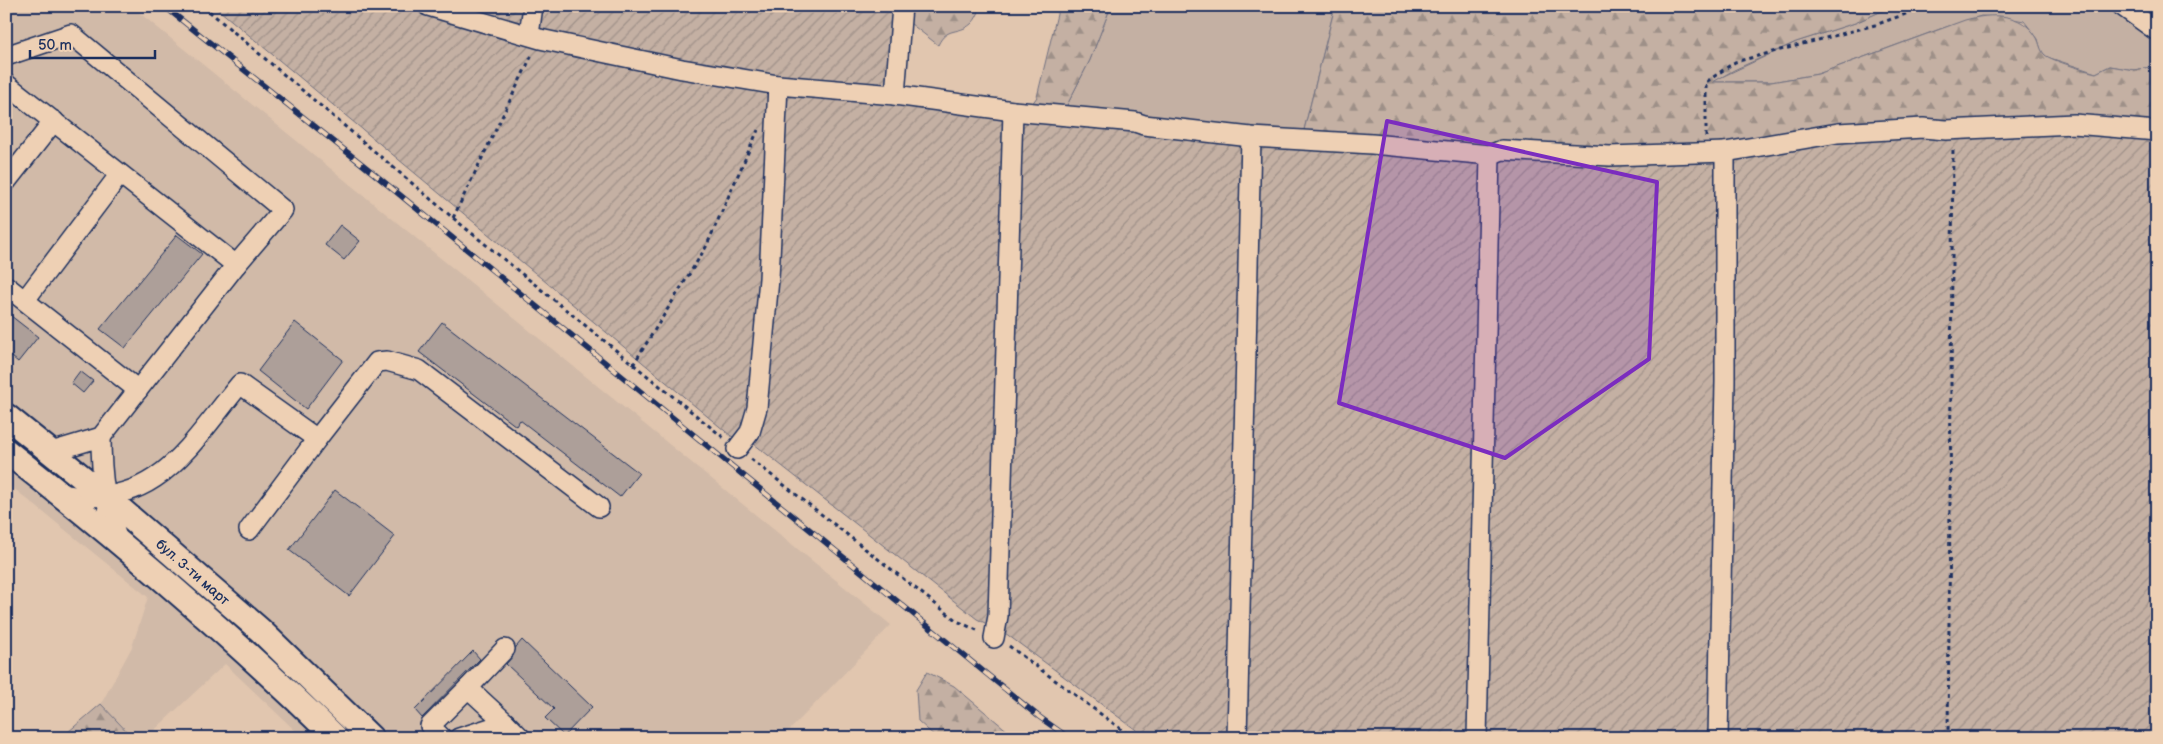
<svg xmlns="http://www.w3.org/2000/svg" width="2163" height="744" font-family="'Balsamiq Sans',sans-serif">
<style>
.built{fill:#d1baa8}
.grass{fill:#c4b0a3;stroke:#707080}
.forest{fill:url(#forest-firs);stroke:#707080}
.garden{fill:url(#garden-furrows);stroke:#707080}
.building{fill:#ad9f99;stroke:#1b2f5e}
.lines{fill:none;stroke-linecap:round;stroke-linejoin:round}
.minor-casing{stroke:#1b2f5e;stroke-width:22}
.major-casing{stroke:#1b2f5e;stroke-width:28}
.path{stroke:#1b2f5e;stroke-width:3;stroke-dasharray:4 4;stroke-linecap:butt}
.minor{stroke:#eed0b4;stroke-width:19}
.major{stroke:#eed0b4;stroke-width:24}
.rail-casing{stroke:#1b2f5e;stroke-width:5.5}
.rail{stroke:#eed0b4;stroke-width:4;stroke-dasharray:11;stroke-linecap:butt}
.marked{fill:#7b2cbf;fill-opacity:0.2;stroke:#7b2cbf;stroke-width:4;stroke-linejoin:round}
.labels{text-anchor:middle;stroke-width:4;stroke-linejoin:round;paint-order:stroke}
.street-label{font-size:14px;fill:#1b2f5e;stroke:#eed0b4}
</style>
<defs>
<pattern id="forest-firs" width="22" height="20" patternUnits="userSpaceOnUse" patternTransform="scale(1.25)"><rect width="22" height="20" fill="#c4b0a3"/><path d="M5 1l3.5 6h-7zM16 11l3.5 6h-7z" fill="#9e9088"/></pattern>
<pattern id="garden-furrows" width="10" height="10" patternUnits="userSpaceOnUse" patternTransform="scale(1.25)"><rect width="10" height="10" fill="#c4b0a3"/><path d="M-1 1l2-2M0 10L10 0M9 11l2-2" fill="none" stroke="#9e9088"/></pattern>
</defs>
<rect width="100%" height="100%" fill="#e1c6af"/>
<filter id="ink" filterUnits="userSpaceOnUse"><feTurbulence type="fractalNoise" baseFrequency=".02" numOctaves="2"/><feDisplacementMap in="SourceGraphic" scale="10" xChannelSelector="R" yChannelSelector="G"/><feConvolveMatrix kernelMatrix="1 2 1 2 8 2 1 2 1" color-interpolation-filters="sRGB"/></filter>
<g filter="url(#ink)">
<polygon class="built" points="6,6 131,6 891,625 782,738 303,738 225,664 146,738 133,738 101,704 132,647 148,597 6,482"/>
<g class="grass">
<polygon points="1111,6 1335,6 1303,134 1064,111 1090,60"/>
<polygon points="1893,6 2114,6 2157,38 2157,66 2134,70 2110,66 2096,73 2047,57 2041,51 2038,39 2024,21 2002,17 1981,16 1940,29 1818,74 1771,82 1711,82 1796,42 1855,23"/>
</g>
<g class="forest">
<path d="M907,6H981C979,12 976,20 971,24C958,35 947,26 938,45L906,20Z"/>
<polygon points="1059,6 1111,6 1090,60 1064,111 1029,108 1037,97"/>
<path d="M1335,6H1893L1855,23L1796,42L1734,70L1713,82H1771L1818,74L1965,20C1991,13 2022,12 2037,38C2040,44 2040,50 2045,55C2051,60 2086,71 2096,73L2110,66L2134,70L2157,66V125L1729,147L1493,149L1303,134Z"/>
<polygon points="927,672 954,686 1016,738 937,738 918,721 916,690"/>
<polygon points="101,704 133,738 61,738"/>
</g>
<polygon class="garden" points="214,6 907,6 901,92 1485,159 1839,139 2077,130 2157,135 2157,738 1147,738 1005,633 977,619 754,444 731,436"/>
<g class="building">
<polygon points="340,225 360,241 344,260 325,245"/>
<polygon points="177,235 202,254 125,348 100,329"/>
<polygon points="6,312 38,337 18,362 6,352"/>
<polygon points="295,322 343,360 306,409 258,371"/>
<polygon points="442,322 639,473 620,497 520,420 516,426 419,352"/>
<polygon points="80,371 93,381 83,393 71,383"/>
<polygon points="335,490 395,536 349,596 289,550"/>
<polygon points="522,640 592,707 564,736 545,718 554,709 506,664 513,656 516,647"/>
<polygon points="473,651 480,659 422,718 415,710"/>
</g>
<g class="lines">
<defs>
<g id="minor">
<polyline points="428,6 540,39 682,69 778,85 895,95 1013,111 1135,122 1144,125 1251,137 1372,144 1490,155 1502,150 1610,156 1725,152 1838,133 1923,128 1946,130 2074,124 2157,131"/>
<polyline points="2122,6 2157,31"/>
<polyline points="529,35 533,6"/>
<polyline points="6,56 71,34 283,210 236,265"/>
<polyline points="6,84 236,265 101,437 51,452"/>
<polyline points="895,95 902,6"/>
<polyline points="6,182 54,121"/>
<polyline points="6,286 138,390"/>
<polyline points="25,300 120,174"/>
<path d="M101,437C101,475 105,508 119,543"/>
<polyline points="737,449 750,432 757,408 769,279 778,85"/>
<path d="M61,494C155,512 188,447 240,384L317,439L377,362L387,361L419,370L599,507"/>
<polyline points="249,530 317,439"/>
<polyline points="994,638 998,616 1013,111"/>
<polyline points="468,688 505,649"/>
<polyline points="442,738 430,726 468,688 506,723"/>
<polyline points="459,738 506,723 521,738"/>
<polyline points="1237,738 1251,137"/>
<polyline points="1477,738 1490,155"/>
<polyline points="1718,738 1725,382 1725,152"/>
</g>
<g id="major">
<polyline points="6,416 104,495 260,630 371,738"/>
<path d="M6,451C121,541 232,636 336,738"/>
</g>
</defs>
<use href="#minor" class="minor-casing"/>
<use href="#major" class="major-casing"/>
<g class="path">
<polyline points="203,6 453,218 724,438"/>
<polyline points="1706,137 1706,82 1735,62 1875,25 1928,6"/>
<polyline points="453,218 532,55"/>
<polyline points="633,365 706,247 758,130"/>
<polyline points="751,459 957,621 979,631"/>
<polyline points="1009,646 1133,738"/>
<polyline points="1948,738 1953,146"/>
</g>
<use href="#minor" class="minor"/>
<use href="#major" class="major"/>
<defs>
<polyline id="rail" points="164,6 367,168 1038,716 1069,738"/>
</defs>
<use href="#rail" class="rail-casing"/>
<use href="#rail" class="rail"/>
</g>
</g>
<path class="marked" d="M1387,121L1657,182L1649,359L1505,458L1339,403Z"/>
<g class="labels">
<g class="street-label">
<text transform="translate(193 572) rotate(41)" y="5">бул. 3-ти март</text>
</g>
</g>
<rect width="2163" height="744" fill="none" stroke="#eed0b4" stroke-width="25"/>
<rect x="12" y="12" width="2138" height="719" fill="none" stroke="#1b2f5e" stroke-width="2" filter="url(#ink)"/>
<path d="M30 50v8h125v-8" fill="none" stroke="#1b2f5e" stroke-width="2.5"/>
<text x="38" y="50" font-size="15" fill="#1b2f5e" stroke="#eed0b4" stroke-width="4" paint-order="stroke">50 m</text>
</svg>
